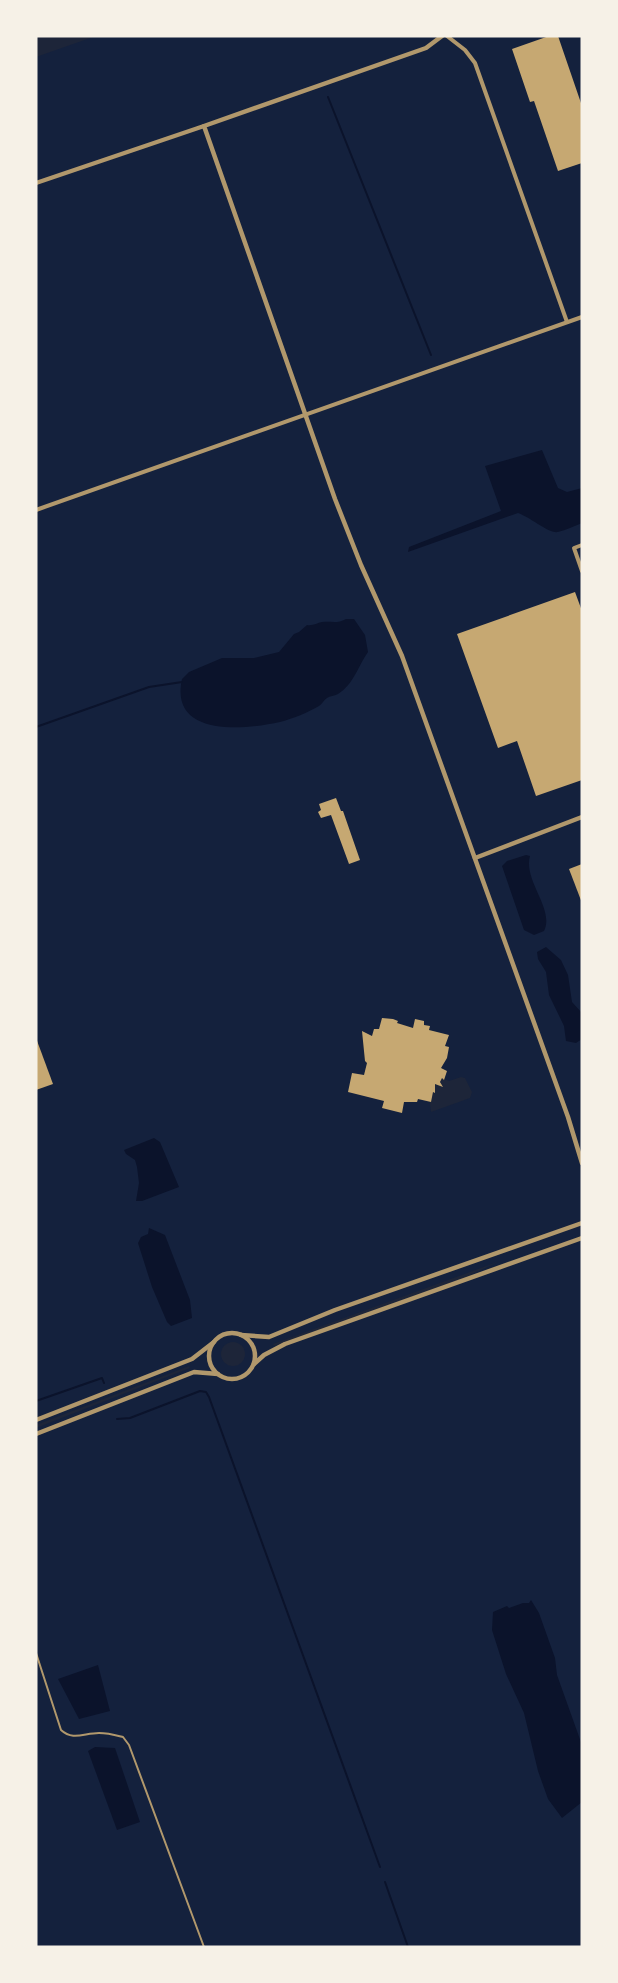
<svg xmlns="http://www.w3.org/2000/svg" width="618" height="1983" font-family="Mulish,sans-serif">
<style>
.green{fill:#1d2539}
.water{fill:#0b132b}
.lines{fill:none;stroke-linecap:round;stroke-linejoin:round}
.stream{stroke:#0b132b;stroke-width:2}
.building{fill:#c6a872}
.service{stroke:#b1986c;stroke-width:2}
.minor{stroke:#b1986c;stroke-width:4}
.tertiary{stroke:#b1986c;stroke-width:4.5}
</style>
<rect width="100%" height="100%" fill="#14213d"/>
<g class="green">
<polygon points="36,36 96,36 36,57"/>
<polygon points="461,1077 465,1078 472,1092 470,1098 431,1112 430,1104 433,1092 435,1092 435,1084 440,1084 442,1078 449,1081"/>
<polygon points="500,1261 462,1279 274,1346 273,1344"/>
<circle cx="233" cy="1354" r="12"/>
<polygon points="189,1366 190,1368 36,1428 36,1425"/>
</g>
<g class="water">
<path d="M542,450L558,488L567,492L582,488V523C574,526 566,530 558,532C549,534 530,517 518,513L408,552L409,547L501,511L485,466Z"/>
<path d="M346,619H354L365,635L368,652C358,666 354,684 338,694C334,696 330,696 327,698C324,700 322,704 319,706C309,712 292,719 280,722C244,730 169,737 182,679L189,672L222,658H254L279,652L294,634L299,632L307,625C313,626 317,623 322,622C332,621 337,624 346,619Z"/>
<path d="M526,855L530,856C523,881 555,909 544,931L534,935L524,930L502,866L507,861Z"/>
<polygon points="546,947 561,960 568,975 572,1002 582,1013 582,1039 576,1043 566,1041 564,1026 549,995 546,972 538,959 537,952"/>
<polygon points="154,1138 160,1142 179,1187 142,1201 136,1201 139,1183 137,1167 135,1160 126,1154 124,1150"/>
<polygon points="149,1228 165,1235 190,1300 192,1318 171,1326 167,1322 152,1287 138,1243 141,1237 148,1234"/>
<polygon points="531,1600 539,1613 555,1658 557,1675 582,1745 582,1802 562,1818 548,1799 538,1771 524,1713 506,1674 492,1630 493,1612 507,1606 509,1608 523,1603 529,1603"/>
<polygon points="98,1665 110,1711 79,1719 58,1679"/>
<polygon points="95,1747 115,1748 140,1822 117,1830 88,1751"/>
</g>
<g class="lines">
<g class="stream">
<polyline points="328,97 431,355"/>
<polyline points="36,727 149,687 182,682"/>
<polyline points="36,1401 102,1378 104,1383"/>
<polyline points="117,1419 130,1418 200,1391 206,1392 209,1397 380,1867"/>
<polyline points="385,1882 408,1947"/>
</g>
</g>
<g class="building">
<polygon points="549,36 558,36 582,106 582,163 558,171 534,101 530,102 512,49"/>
<polygon points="575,592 582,611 582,780 536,796 517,741 498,748 457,634"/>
<polygon points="336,798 341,811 343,811 360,860 349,864 331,815 321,818 318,812 321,810 319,804"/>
<polygon points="582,864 582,903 569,869"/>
<polygon points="382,1018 393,1019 398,1021 397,1023 413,1028 415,1019 424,1021 424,1025 430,1026 429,1030 449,1035 445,1046 449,1047 447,1058 441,1068 447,1071 444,1080 442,1078 440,1082 443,1087 435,1084 435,1093 433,1092 431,1102 418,1099 417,1102 404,1102 402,1113 382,1108 384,1101 348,1092 352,1073 364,1075 367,1063 365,1061 362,1031 372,1036 374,1029 379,1029"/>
<polygon points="36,1038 53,1084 36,1090"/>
</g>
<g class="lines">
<path class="service" d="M36,1653L61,1730C73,1741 84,1733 99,1733C108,1733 115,1735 123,1737L129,1745L204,1947"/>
<g class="minor">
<polyline points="447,36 465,50 475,63 567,322"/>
<polyline points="36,183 204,126"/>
<polyline points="36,510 582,317"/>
<polyline points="582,545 574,548 582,571"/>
</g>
<g class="tertiary">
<polyline points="442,36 426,48 204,126 335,499 361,565 402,656 568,1117 582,1163"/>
<polyline points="475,858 582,817"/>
<circle cx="232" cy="1356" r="23"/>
<polyline points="241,1335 269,1337 335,1310 582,1223"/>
<polyline points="254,1364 264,1355 285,1344 582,1238"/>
<polyline points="36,1420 192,1359 214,1342"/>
<polyline points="36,1434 194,1372 218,1374"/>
</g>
</g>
<rect width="618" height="1983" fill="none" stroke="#f6f1e7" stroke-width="75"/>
</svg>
